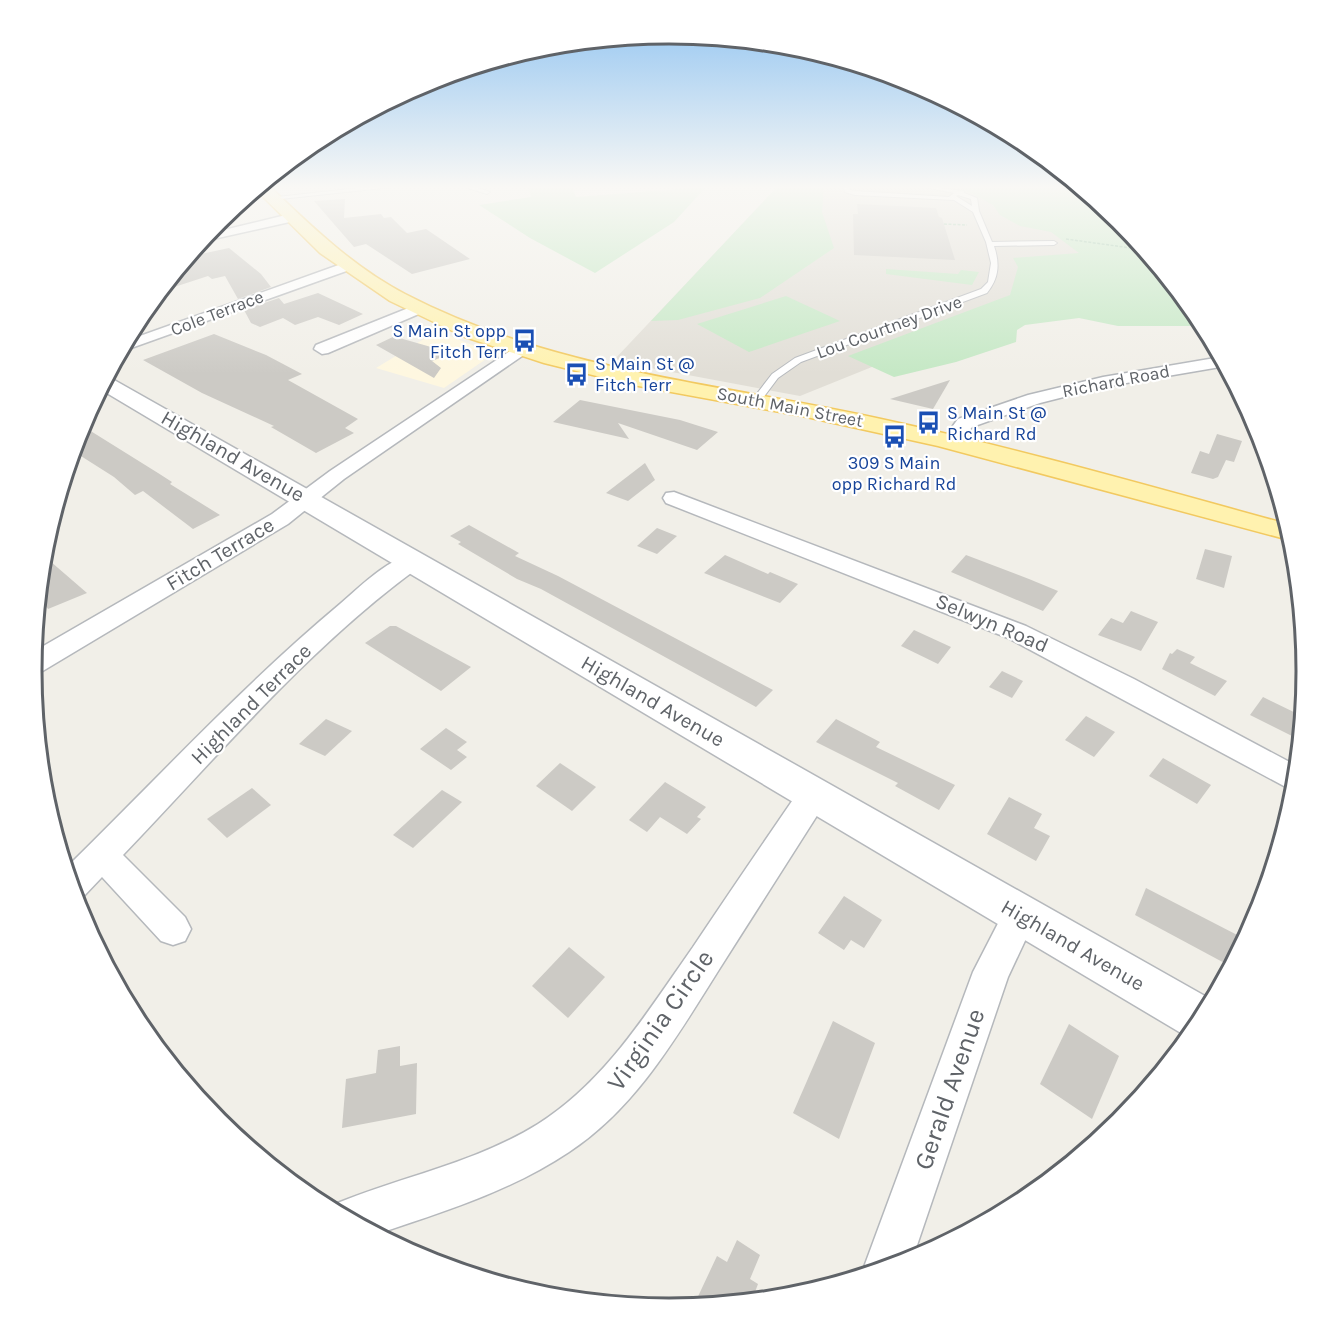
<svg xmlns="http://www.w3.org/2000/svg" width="1338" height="1341" font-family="Karla,sans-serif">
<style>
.commercial{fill:#fef7e0}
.education{fill:#e1ded6}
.green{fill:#c5e8c5}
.building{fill:#cccac5}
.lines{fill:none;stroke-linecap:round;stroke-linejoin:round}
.service-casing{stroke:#b5b8bc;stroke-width:2}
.minor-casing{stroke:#b5b8bc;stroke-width:3}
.tertiary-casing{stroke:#b5b8bc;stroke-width:3}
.primary-casing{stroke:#f2c960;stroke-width:3}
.path{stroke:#9cc7a9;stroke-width:1.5;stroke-dasharray:3 1.5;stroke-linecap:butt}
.service{fill:#fff;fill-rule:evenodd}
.minor{fill:#fff;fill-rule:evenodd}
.tertiary{fill:#fff;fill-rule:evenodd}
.primary{fill:#fff2af;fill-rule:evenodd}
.labels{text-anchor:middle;stroke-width:4.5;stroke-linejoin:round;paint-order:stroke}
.far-street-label{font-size:18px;fill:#5f6368;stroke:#fff}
.far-transit-label{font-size:18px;fill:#164399;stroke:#fff;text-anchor:start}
.street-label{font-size:21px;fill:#5f6368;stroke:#fff}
.near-street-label{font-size:26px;fill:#5f6368;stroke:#fff}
.rim{fill:none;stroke:#5f6368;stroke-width:3}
</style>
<rect width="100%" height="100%" fill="#f1efe8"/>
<polygon class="commercial" points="437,331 485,350 489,357 444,388 376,368"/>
<polygon class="education" points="778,186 1079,186 1120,220 1184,298 966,329 800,396 613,361"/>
<g class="green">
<polygon points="528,186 572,186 576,197 706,187 674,222 595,273 530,238 479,205 531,197"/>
<polygon points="778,186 824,186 822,212 834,248 760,298 678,320 651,321"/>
<polygon points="958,186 1079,186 1120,220 1203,324 1189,326 1118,326 1079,318 1025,325 1017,330 1016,342 956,362 894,377 848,356 1010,295 1018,267 1013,258 1079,253 1051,232 1020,226 1000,215 993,205"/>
<polygon points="886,269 958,274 961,270 979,272 972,285 886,274"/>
<polygon points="786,296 840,321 749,352 697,324"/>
</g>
<g class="building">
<polygon points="345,199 344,218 381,214 384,218 391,217 407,233 426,229 470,259 412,274 366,244 354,247 314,201"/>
<polygon points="857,204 936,208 939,217 942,218 955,260 854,255 853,214 858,214"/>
<polygon points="229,248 261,274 271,287 238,299 225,276 212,279 208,276 159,292 187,257"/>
<polygon points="318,293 363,314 339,325 318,317 295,325 283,318 260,327 251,323 244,310 279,298 284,304"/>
<polygon points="214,334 266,355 302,374 288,380 358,419 345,428 354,433 316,453 271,427 274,426 202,393 143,360"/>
<polygon points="395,336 403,339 452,353 432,361 441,368 434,378 376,345"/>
<polygon points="950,380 933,409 890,399"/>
<polygon points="580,400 680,420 718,432 697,450 618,423 629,439 553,422"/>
<polygon points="81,425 158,473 172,482 170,484 220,515 193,529 143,491 135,495 114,477 73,451"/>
<polygon points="1217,434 1242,441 1234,462 1226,460 1218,477 1213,479 1191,473 1200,451 1209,454"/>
<polygon points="645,463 655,480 628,501 606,493"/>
<polygon points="469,525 519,553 515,556 558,576 773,690 756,707 541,589 517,579 458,544 461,542 450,536"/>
<polygon points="657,528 677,536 657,554 637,546"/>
<polygon points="1205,549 1232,556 1224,588 1196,579"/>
<polygon points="43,555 87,593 48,609 39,595"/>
<polygon points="725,555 768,574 770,572 798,584 780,603 704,573"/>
<polygon points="966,555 1029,579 1058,591 1043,611 951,572"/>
<polygon points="1131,611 1158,622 1141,651 1098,635 1111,618 1123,623"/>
<polygon points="390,626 396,626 471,667 441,691 365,643"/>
<polygon points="914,630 951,647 938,664 901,646"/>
<polygon points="1177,649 1195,657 1190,663 1227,681 1215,696 1162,669 1170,653 1172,654"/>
<polygon points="1002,671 1023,681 1012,698 989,687"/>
<polygon points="1263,697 1302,716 1300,740 1250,715"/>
<polygon points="1086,716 1115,732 1094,757 1065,740"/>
<polygon points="326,719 352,731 325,756 299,744"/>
<polygon points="836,719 880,742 876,747 955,785 939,810 895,786 898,783 816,742"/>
<polygon points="446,728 467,742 457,750 467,757 451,770 420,749"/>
<polygon points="1163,758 1211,785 1197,804 1149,776"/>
<polygon points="560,763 596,787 572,811 536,786"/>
<polygon points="665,782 706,807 697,817 701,819 687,834 660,817 647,832 629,820"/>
<polygon points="252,788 271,805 227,838 207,819"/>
<polygon points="442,790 462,802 413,848 393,835"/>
<polygon points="1009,797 1042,814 1034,828 1050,836 1036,861 987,834"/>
<polygon points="1146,888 1245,939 1230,966 1135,915"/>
<polygon points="844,896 882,920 864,948 851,940 844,950 818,933"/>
<polygon points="569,947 605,977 568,1018 532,986"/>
<polygon points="833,1021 875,1043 839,1139 793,1113"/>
<polygon points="1069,1024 1119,1056 1092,1119 1040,1084"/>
<polygon points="400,1046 400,1066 417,1063 416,1114 342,1128 346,1079 376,1073 378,1050"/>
<polygon points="737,1240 760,1255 750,1279 758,1284 752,1300 694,1305 717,1256 727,1262"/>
</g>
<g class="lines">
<defs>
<g id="service">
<polygon points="376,186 402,186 271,200 268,198"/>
<polygon points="461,186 472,186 490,192 487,194"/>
<path d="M843,186H849L850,190L855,191L949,197L954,193L920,186L964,191V193L977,198L979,211L992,242L1054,241L1057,243L1054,245L994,246C1000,264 999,278 987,293L801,362L778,378L760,402H754L752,400L772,374L795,358L981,289L988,282L991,263L986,242L973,212L954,200L855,195L845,192ZM958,195L971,199L972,206L956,196Z"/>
</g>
<g id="minor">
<polygon points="290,214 296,218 294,221 200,242 207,234"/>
<polygon points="347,262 352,263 352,269 120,352 126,341"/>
<polygon points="416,305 421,307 424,310 421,313 328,353 322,354 314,349 316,345"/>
<polygon points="519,345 527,350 525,354 344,479 288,524 41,672 32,674 33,652 272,514 330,471"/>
<polygon points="1221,357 1226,366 1103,387 1040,403 972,427 958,446 944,446 941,442 958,419 1028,395 1103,377"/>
<polygon points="674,492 1026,626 1134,679 1297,766 1295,792 1008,638 666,503 663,498 666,493"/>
<path d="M411,555L419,557L423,562L419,567C308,648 218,756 123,855L185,917L191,929L185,941L173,945L161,941L102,877L83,897L75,899L66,868C156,780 243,685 340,604C360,587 385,561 411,555Z"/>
<path d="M814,781L825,785L829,794L825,803C790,858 755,913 720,968C677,1036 637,1107 569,1152C511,1191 442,1212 377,1234L333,1210L335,1204C403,1176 475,1163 538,1124C606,1081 648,1011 693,947C729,893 766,839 803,785Z"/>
<polygon points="1020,899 1032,904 1037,915 1008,977 912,1260 867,1274 864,1267 973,972 1008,904"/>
</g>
<polygon id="tertiary" points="107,376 1212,1000 1188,1038 1186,1036 100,389"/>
<path id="primary" d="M259,186H269C311,226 353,267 405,294C557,373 727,384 890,421C1024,450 1155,488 1287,524L1293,541L938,446L802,416L633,385L544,363L465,337L390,301L320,253L255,189Z"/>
</defs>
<use href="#service" class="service-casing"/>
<use href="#minor" class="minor-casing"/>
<use href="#tertiary" class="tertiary-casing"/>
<use href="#primary" class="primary-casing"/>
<g class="path">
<polyline points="944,224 967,225"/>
<polyline points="1066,239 1145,250"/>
</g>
<use href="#service" class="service"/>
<use href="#minor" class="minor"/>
<use href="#tertiary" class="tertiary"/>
<use href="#primary" class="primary"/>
</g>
<linearGradient id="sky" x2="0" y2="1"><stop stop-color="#8fc3f1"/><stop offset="0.5" stop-color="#f9f8f5"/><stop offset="1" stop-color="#f9f8f5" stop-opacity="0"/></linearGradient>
<rect width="1338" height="374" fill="url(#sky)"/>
<defs>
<symbol id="bus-bare" viewBox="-9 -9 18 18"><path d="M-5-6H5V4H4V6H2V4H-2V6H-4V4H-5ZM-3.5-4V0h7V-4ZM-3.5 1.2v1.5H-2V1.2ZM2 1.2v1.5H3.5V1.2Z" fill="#1a4fb4" stroke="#fff" stroke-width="2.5" paint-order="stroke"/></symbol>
</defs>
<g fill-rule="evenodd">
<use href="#bus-bare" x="508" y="324" width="33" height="33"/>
<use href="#bus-bare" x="560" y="358" width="33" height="33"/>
<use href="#bus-bare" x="912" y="406" width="33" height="33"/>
<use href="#bus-bare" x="878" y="420" width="33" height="33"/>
</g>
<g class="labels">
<g class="far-street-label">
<text transform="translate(217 313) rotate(-21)" y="6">Cole Terrace</text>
<text transform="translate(889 327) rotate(-20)" y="6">Lou Courtney Drive</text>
<text transform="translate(1116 381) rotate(-11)" y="6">Richard Road</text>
<text transform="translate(790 407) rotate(11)" y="6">South Main Street</text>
</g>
<g class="far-transit-label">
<text x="506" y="337" text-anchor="end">S Main St opp<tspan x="506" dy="21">Fitch Terr</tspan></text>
<text x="595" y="370">S Main St @<tspan x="595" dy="21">Fitch Terr</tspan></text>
<text x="947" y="419">S Main St @<tspan x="947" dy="21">Richard Rd</tspan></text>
<text x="894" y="469" text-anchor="middle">309 S Main<tspan x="894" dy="21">opp Richard Rd</tspan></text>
</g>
<g class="street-label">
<text transform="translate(233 456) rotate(30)" y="7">Highland Avenue</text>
<text transform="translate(220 554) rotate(-31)" y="7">Fitch Terrace</text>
<text transform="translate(992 623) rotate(23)" y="7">Selwyn Road</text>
<text transform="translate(653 701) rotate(30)" y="7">Highland Avenue</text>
<text transform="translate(251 704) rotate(-45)" y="7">Highland Terrace</text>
<text transform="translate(1073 945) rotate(30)" y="7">Highland Avenue</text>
</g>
<g class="near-street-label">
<text transform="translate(660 1020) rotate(-55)" y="9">Virginia Circle</text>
<text transform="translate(949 1089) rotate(-71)" y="9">Gerald Avenue</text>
</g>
</g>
<path d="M0 0H1338V1341H0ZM42 671a627 627 0 1 1 1254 0a627 627 0 1 1-1254 0Z" fill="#fff" fill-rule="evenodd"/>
<path class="rim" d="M42 671a627 627 0 1 1 1254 0a627 627 0 1 1-1254 0Z"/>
</svg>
